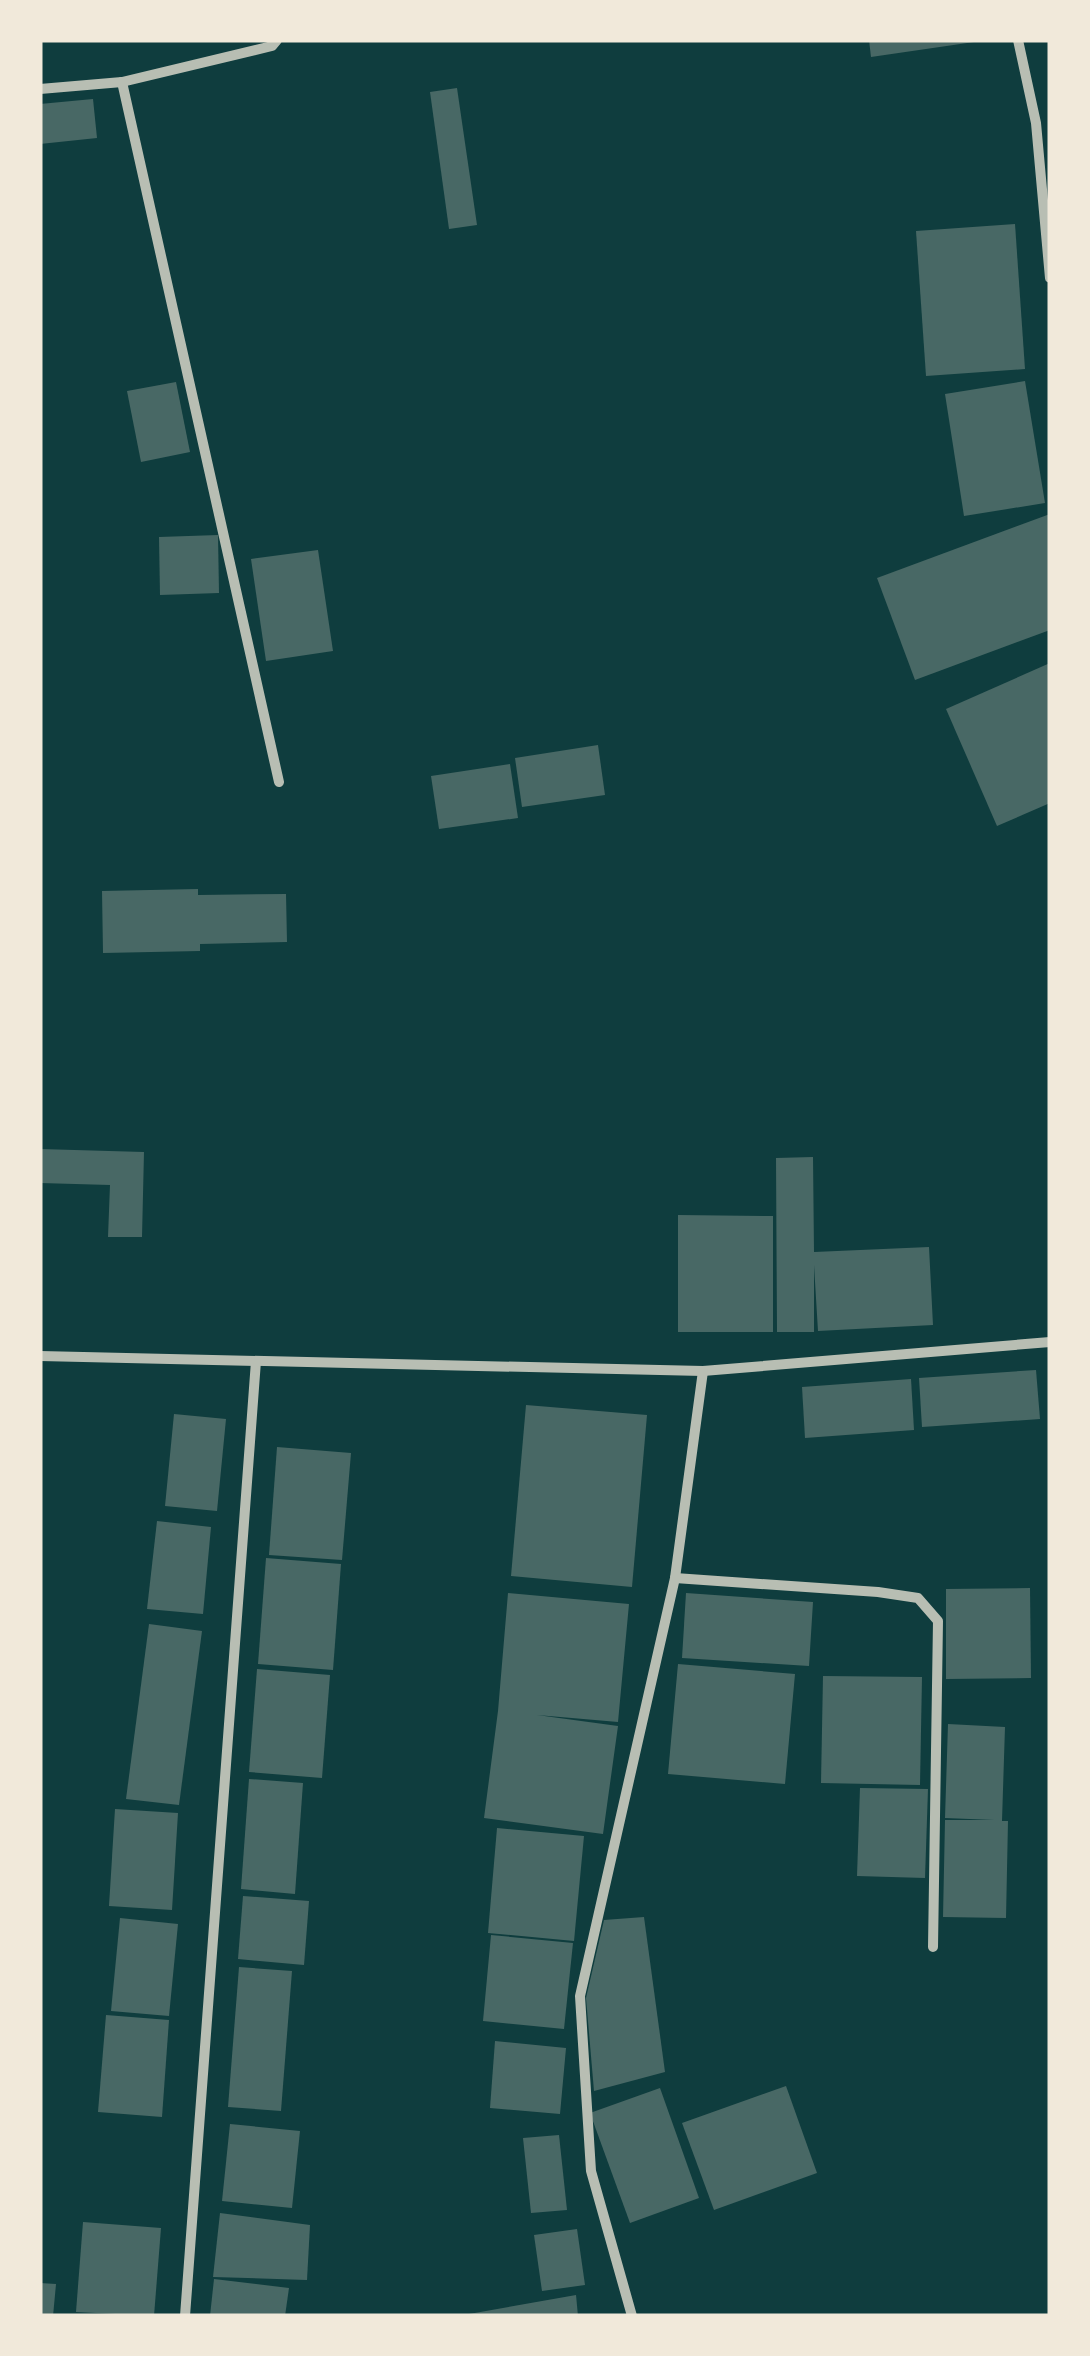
<svg xmlns="http://www.w3.org/2000/svg" width="1090" height="2356" font-family="Arial,sans-serif">
<style>
.building{fill:#486865}
.lines{fill:none;stroke-linecap:round;stroke-linejoin:round}
.minor{stroke:#b8beb3;stroke-width:10}
</style>
<rect width="100%" height="100%" fill="#0f3d3e"/>
<g class="building">
<polygon points="869,40 974,40 974,42 871,57"/>
<polygon points="457,88 477,225 449,229 430,92"/>
<polygon points="93,99 97,138 40,144 40,104"/>
<polygon points="1015,224 1025,369 926,376 916,231"/>
<polygon points="1025,381 1045,503 964,516 945,394"/>
<polygon points="176,382 190,452 141,462 127,391"/>
<polygon points="1050,514 1050,630 915,680 877,578"/>
<polygon points="218,535 219,593 160,595 159,537"/>
<polygon points="318,550 333,651 266,661 251,559"/>
<polygon points="1050,663 1050,803 997,826 946,709"/>
<polygon points="598,745 605,795 522,807 515,758"/>
<polygon points="510,764 518,818 439,829 431,776"/>
<polygon points="198,889 198,895 286,894 287,942 200,944 200,951 103,953 102,891"/>
<polygon points="40,1149 144,1152 142,1237 108,1237 110,1185 40,1183"/>
<polygon points="813,1157 814,1252 929,1247 933,1325 818,1331 814,1265 814,1332 777,1332 776,1158"/>
<polygon points="678,1215 773,1216 773,1332 678,1332"/>
<polygon points="1036,1370 1040,1419 922,1427 919,1378"/>
<polygon points="911,1379 914,1430 805,1438 802,1387"/>
<polygon points="526,1405 647,1415 632,1587 511,1576"/>
<polygon points="174,1414 226,1419 217,1511 165,1506"/>
<polygon points="277,1447 351,1453 342,1560 269,1555"/>
<polygon points="157,1521 211,1527 203,1614 147,1609"/>
<polygon points="266,1558 341,1564 333,1670 258,1664"/>
<polygon points="1030,1588 1031,1678 946,1679 946,1589"/>
<polygon points="508,1593 629,1604 618,1722 537,1715 618,1726 603,1834 484,1818 498,1711"/>
<polygon points="686,1593 813,1602 809,1666 682,1658"/>
<polygon points="149,1624 202,1631 179,1805 126,1799"/>
<polygon points="678,1664 795,1674 785,1784 668,1774"/>
<polygon points="257,1669 330,1675 322,1778 249,1772"/>
<polygon points="823,1676 922,1677 920,1785 821,1783"/>
<polygon points="948,1724 1005,1727 1002,1821 1008,1821 1006,1918 943,1917 945,1820 994,1820 945,1818"/>
<polygon points="249,1779 303,1783 295,1894 241,1889"/>
<polygon points="860,1788 928,1789 925,1878 857,1876"/>
<polygon points="115,1809 178,1813 172,1910 109,1906"/>
<polygon points="497,1828 584,1836 574,1941 488,1933"/>
<polygon points="243,1896 309,1901 304,1965 238,1959"/>
<polygon points="644,1917 665,2072 594,2091 586,1998 604,1920"/>
<polygon points="120,1918 178,1924 169,2016 111,2011"/>
<polygon points="491,1935 573,1943 564,2029 483,2021"/>
<polygon points="239,1967 292,1971 281,2111 228,2107"/>
<polygon points="106,2015 169,2020 162,2117 98,2112"/>
<polygon points="495,2041 566,2048 560,2114 490,2108"/>
<polygon points="786,2086 817,2173 714,2210 682,2123"/>
<polygon points="660,2088 699,2198 630,2223 590,2113"/>
<polygon points="230,2124 300,2131 292,2208 222,2201"/>
<polygon points="559,2135 567,2210 531,2213 523,2138"/>
<polygon points="220,2213 310,2225 307,2280 213,2277"/>
<polygon points="83,2222 161,2228 154,2316 76,2312"/>
<polygon points="577,2229 585,2285 542,2291 534,2235"/>
<polygon points="214,2279 289,2288 285,2316 210,2316"/>
<polygon points="40,2283 56,2284 53,2316 40,2316"/>
<polygon points="576,2295 578,2316 469,2316 469,2314"/>
</g>
<g class="lines">
<g class="minor">
<polyline points="1018,40 1036,123 1050,278"/>
<polyline points="122,82 279,782"/>
<polyline points="40,89 122,82 272,46 277,40"/>
<polyline points="40,1356 703,1371 1050,1342"/>
<polyline points="675,1578 878,1592 918,1598 938,1621 933,1947"/>
<polyline points="185,2316 256,1361"/>
<polyline points="632,2316 591,2171 580,1996 675,1578 703,1371"/>
</g>
</g>
<rect width="1090" height="2356" fill="none" stroke="#f1e9da" stroke-width="85"/>
</svg>
